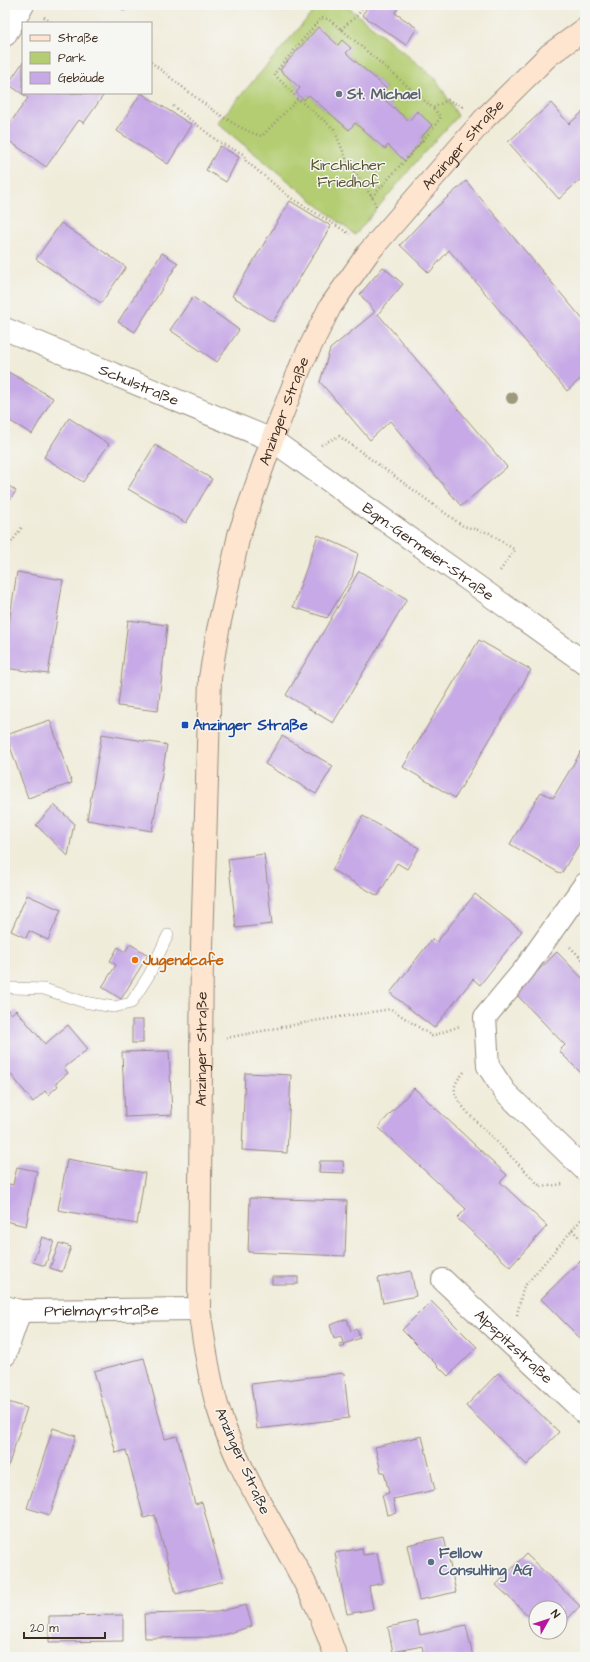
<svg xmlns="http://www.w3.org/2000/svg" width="590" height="1662" font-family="'Architects Daughter',sans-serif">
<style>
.green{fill:#b4cd72;stroke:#787c48;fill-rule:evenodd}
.building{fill:#c6a9e6}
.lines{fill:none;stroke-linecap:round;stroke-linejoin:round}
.lane-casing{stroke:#968b7c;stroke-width:12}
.street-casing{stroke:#968b7c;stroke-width:24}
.secondary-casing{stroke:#968b7c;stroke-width:24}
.path{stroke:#968b7c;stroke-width:2.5;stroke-dasharray:1 3;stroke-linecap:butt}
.lane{stroke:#fff;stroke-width:11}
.street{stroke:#fff;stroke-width:22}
.secondary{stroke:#fde5d0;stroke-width:22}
.tree{fill:#9d987e}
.worship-dot{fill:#6b7280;stroke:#f6f6f2;stroke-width:1.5}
.transit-dot{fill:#1a4fb4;stroke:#f6f6f2;stroke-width:1.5}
.food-dot{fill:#e8710a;stroke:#f6f6f2;stroke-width:1.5}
.service-dot{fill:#5c6f8a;stroke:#f6f6f2;stroke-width:1.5}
.labels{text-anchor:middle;stroke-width:3;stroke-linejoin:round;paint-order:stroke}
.worship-label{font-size:15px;font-weight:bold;fill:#5b616d;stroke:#f6f6f2;text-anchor:start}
.street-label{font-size:15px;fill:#3b2a1e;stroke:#f6f6f2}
.park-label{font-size:15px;fill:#595333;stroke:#f6f6f2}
.transit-label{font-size:15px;font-weight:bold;fill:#164399;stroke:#f6f6f2;text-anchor:start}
.food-label{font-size:15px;font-weight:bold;fill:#c56008;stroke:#f6f6f2;text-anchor:start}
.service-label{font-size:15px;font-weight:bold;fill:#4e5e75;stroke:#f6f6f2;text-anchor:start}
</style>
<rect width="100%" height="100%" fill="#f6f6f2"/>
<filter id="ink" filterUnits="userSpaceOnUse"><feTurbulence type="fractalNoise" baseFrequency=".025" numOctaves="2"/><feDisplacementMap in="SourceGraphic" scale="8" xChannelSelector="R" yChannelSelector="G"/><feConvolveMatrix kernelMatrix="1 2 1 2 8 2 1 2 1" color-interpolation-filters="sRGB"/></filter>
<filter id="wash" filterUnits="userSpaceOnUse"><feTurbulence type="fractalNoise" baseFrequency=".012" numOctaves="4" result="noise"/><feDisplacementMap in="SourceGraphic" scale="16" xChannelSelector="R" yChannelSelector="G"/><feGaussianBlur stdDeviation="0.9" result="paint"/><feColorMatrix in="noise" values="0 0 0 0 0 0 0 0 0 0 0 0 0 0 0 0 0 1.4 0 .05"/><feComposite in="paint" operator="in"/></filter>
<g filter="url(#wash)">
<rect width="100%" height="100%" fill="#f0ecda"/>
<path class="green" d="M319,5H344L358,15L436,79L458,116L421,156L355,235L217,123ZM338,45L350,48L346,53L386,88L379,95L409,121L417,112L432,125L421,138L423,140L405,160L388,145L385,149L355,123L348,130L309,95L304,100L300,88L280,70Z"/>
<g id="blocks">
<g class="building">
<polygon points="118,5 130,5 124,11"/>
<polygon points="369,5 400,5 395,13 417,28 406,45 362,15"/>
<polygon points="318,27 338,45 342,40 351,48 346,53 386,88 379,95 409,121 417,111 432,125 421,138 423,140 405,161 388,145 385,149 355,123 349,130 309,95 304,100 296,93 300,88 280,70"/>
<polygon points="23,62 23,93 105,93 84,123 79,120 46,167 5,138 5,130 28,98 8,84"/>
<polygon points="141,93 192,125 168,164 117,131"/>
<polygon points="551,103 569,124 585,110 585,175 559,199 508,142"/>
<polygon points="220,146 239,157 226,182 206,170"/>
<polygon points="466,181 585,322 585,375 567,391 449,250 429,273 400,245 429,214"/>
<polygon points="290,201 331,226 273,322 232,296"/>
<polygon points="61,223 126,267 101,303 36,259"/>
<polygon points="162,253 178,263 135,332 118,322"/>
<polygon points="383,267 403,284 378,314 507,467 461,506 390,421 370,440 320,382 330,349 375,312 360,294"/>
<polygon points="193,297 239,330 217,362 170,330"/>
<polygon points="5,370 53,398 32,434 5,418"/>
<polygon points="69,418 109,444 83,482 44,457"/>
<polygon points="155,445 212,479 186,523 128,489"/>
<polygon points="5,483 16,491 5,507"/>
<polygon points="318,535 358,553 352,577 327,618 293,607"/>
<polygon points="359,571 407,599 333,723 286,695"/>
<polygon points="17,572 63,580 48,674 5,668 5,648"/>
<polygon points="128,620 167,625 158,711 118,706"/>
<polygon points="479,640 531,670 455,798 403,767"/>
<polygon points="50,720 72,783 28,798 6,735"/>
<polygon points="102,734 167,745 152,831 87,820"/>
<polygon points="282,736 333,766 316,794 265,764"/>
<polygon points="585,745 585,834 561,874 510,844 541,792 553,798"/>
<polygon points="54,805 74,823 68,856 36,825"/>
<polygon points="363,816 419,848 407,869 397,863 378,896 332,870"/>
<polygon points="264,854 272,924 236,928 228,859"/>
<polygon points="475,894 522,931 480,985 473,979 434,1028 390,993 432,939 436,943"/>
<polygon points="27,895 61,910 48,940 29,931 26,938 11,931"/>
<polygon points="130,944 148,955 121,999 102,987 116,965 110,961 118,947 125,952"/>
<polygon points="557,952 585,981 585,1077 559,1051 565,1045 515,993"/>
<polygon points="5,1007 11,1014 16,1010 45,1044 68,1025 88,1049 64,1068 68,1073 56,1083 58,1086 48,1095 45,1091 33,1102 5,1067"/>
<rect x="132" y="1020" width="11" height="23"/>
<polygon points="169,1051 172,1115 125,1117 122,1052"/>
<polygon points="245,1073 291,1075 287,1153 242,1150"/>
<polygon points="414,1088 507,1175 500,1182 547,1226 510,1267 457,1218 466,1209 378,1127"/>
<polygon points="67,1159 145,1173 137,1224 58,1210"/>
<polygon points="320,1161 343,1161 344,1173 319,1172"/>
<polygon points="17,1167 37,1171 26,1226 5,1221 5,1183 13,1185"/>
<polygon points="250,1198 347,1201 345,1256 248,1252"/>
<polygon points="42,1237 54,1241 45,1266 33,1262"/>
<polygon points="59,1243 71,1247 62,1272 50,1268"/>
<polygon points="580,1261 585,1267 585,1343 541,1299"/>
<polygon points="411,1271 416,1296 383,1303 378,1278"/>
<rect x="272" y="1277" width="26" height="7"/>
<polygon points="431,1301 477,1347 448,1376 402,1330"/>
<polygon points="347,1319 351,1331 357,1329 360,1338 344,1344 345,1346 341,1348 339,1344 343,1343 341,1336 334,1338 330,1325"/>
<polygon points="144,1358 165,1439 177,1436 195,1504 202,1502 223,1581 176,1594 155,1515 144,1518 126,1450 116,1453 94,1371"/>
<polygon points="344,1373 349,1418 257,1429 251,1384"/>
<polygon points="498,1373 559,1432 527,1465 466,1406"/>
<polygon points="5,1401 27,1408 5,1476"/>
<polygon points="53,1428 76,1436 50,1515 27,1508"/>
<polygon points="422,1436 435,1490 393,1499 396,1513 387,1515 382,1495 389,1493 384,1472 381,1472 375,1447"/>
<polygon points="444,1537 456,1592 419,1600 407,1545"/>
<polygon points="362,1548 363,1555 377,1553 383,1583 369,1586 373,1609 347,1614 335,1553"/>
<polygon points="526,1554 580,1606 560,1627 560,1608 536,1608 536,1623 496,1585"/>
<polygon points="246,1605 252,1626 217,1637 145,1638 144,1614 217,1612"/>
<polygon points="123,1615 123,1641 49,1642 49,1616"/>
<polygon points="417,1621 420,1635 466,1625 473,1657 424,1657 422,1646 393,1652 388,1627"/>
</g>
</g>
</g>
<g filter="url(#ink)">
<use href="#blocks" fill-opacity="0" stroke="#968b7c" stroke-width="1"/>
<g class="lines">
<defs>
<polyline id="lane" points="13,988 44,989 84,1002 114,1007 131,1003 149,975 168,935"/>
<g id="street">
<polyline points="5,35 23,5"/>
<path id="s1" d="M5,329L272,440L585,663"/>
<polyline points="585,884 524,970 485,1017 488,1066 505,1092 585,1170"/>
<path id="s2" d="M443,1280L585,1413"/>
<path id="s3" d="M5,1307L20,1311L199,1309"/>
<polyline points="5,1355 20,1311"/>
</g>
<g id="secondary">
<path id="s4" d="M336,1657C329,1639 323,1620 315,1603C283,1537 238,1476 217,1405C208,1373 204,1341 199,1309L202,947L210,678L218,630L239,535L272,440L302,363L330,307L368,253L485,118L549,55L585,29"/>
</g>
</defs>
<use href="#lane" class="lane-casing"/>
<use href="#street" class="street-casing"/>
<use href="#secondary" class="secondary-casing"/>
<g class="path">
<polyline points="44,17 52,23"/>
<polyline points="341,29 358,15 364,5"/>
<path d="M151,62C178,83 231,129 262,136L298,99"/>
<polyline points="173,106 219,142 243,154 246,161 291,198 350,234"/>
<polyline points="372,197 430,132 441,117 433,108"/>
<polyline points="376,206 372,197 347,161 334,129 298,99 274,74 321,18 328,19 341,29 433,108 448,100 463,107"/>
<polyline points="321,445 339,436 463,526 489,533 515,550 500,571"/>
<polyline points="5,552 22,527"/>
<polyline points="570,947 585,962"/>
<polyline points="226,1038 314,1021 391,1009 432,1036 460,1026"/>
<path d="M464,1072C448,1089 455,1096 467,1112L541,1187L563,1184"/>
<polyline points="572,1230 585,1243"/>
<polyline points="517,1315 523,1288 585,1215"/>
</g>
<use href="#lane" class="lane"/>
<use href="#street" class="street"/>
<use href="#secondary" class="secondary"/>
</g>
<circle class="tree" cx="512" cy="398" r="6"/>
</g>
<circle class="worship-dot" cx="339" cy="94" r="4"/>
<rect class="transit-dot" x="181" y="721" width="8" height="8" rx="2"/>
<circle class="food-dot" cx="135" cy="960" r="4"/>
<circle class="service-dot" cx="431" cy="1562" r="4"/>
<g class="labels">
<g class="worship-label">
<text x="347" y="99">St. Michael</text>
</g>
<g class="street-label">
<text dy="5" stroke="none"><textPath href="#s4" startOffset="1610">Anzinger Straße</textPath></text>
<text dy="5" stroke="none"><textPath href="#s1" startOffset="145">Schulstraße</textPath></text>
<text dy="5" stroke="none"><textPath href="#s4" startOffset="1286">Anzinger Straße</textPath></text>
<text dy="5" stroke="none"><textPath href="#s1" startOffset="481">Bgm.-Germeier-Straße</textPath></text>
<text dy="5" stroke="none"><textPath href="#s4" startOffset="637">Anzinger Straße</textPath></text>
<text dy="5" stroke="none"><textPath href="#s3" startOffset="97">Prielmayrstraße</textPath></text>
<text dy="5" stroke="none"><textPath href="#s2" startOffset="97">Alpspitzstraße</textPath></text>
<text transform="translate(243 1461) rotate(66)" y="5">Anzinger Straße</text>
</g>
<g class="park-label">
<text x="348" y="170">Kirchlicher<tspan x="348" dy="17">Friedhof</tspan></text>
</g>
<g class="transit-label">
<text x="193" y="730">Anzinger Straße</text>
</g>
<g class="food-label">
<text x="143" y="965">Jugendcafe</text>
</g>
<g class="service-label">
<text x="439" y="1558">Fellow<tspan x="439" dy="17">Consulting AG</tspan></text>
</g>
</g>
<rect width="590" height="1662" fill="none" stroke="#f6f6f2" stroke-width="20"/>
<rect x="22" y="22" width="130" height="72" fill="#f6f6f2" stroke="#aba49d"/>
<rect x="30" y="35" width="20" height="6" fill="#fde5d0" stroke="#aba49d"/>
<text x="58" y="42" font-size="12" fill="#3b2a1e">Straße</text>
<rect x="30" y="52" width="20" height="12" fill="#b4cd72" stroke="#aba49d"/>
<text x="58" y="62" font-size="12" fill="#3b2a1e">Park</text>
<rect x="30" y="72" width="20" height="12" fill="#c6a9e6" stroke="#aba49d"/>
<text x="58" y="82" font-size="12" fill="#3b2a1e">Gebäude</text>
<g transform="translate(548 1620) rotate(51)"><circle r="19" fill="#f6f6f2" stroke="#aba49d"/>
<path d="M0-3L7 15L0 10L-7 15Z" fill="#b5179e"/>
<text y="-6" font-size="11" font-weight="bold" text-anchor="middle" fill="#3b2a1e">N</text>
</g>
<path d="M24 1632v6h81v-6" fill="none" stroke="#3b2a1e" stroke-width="2"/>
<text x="30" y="1632" font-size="12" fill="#3b2a1e" stroke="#f6f6f2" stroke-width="3" paint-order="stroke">20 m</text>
</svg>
